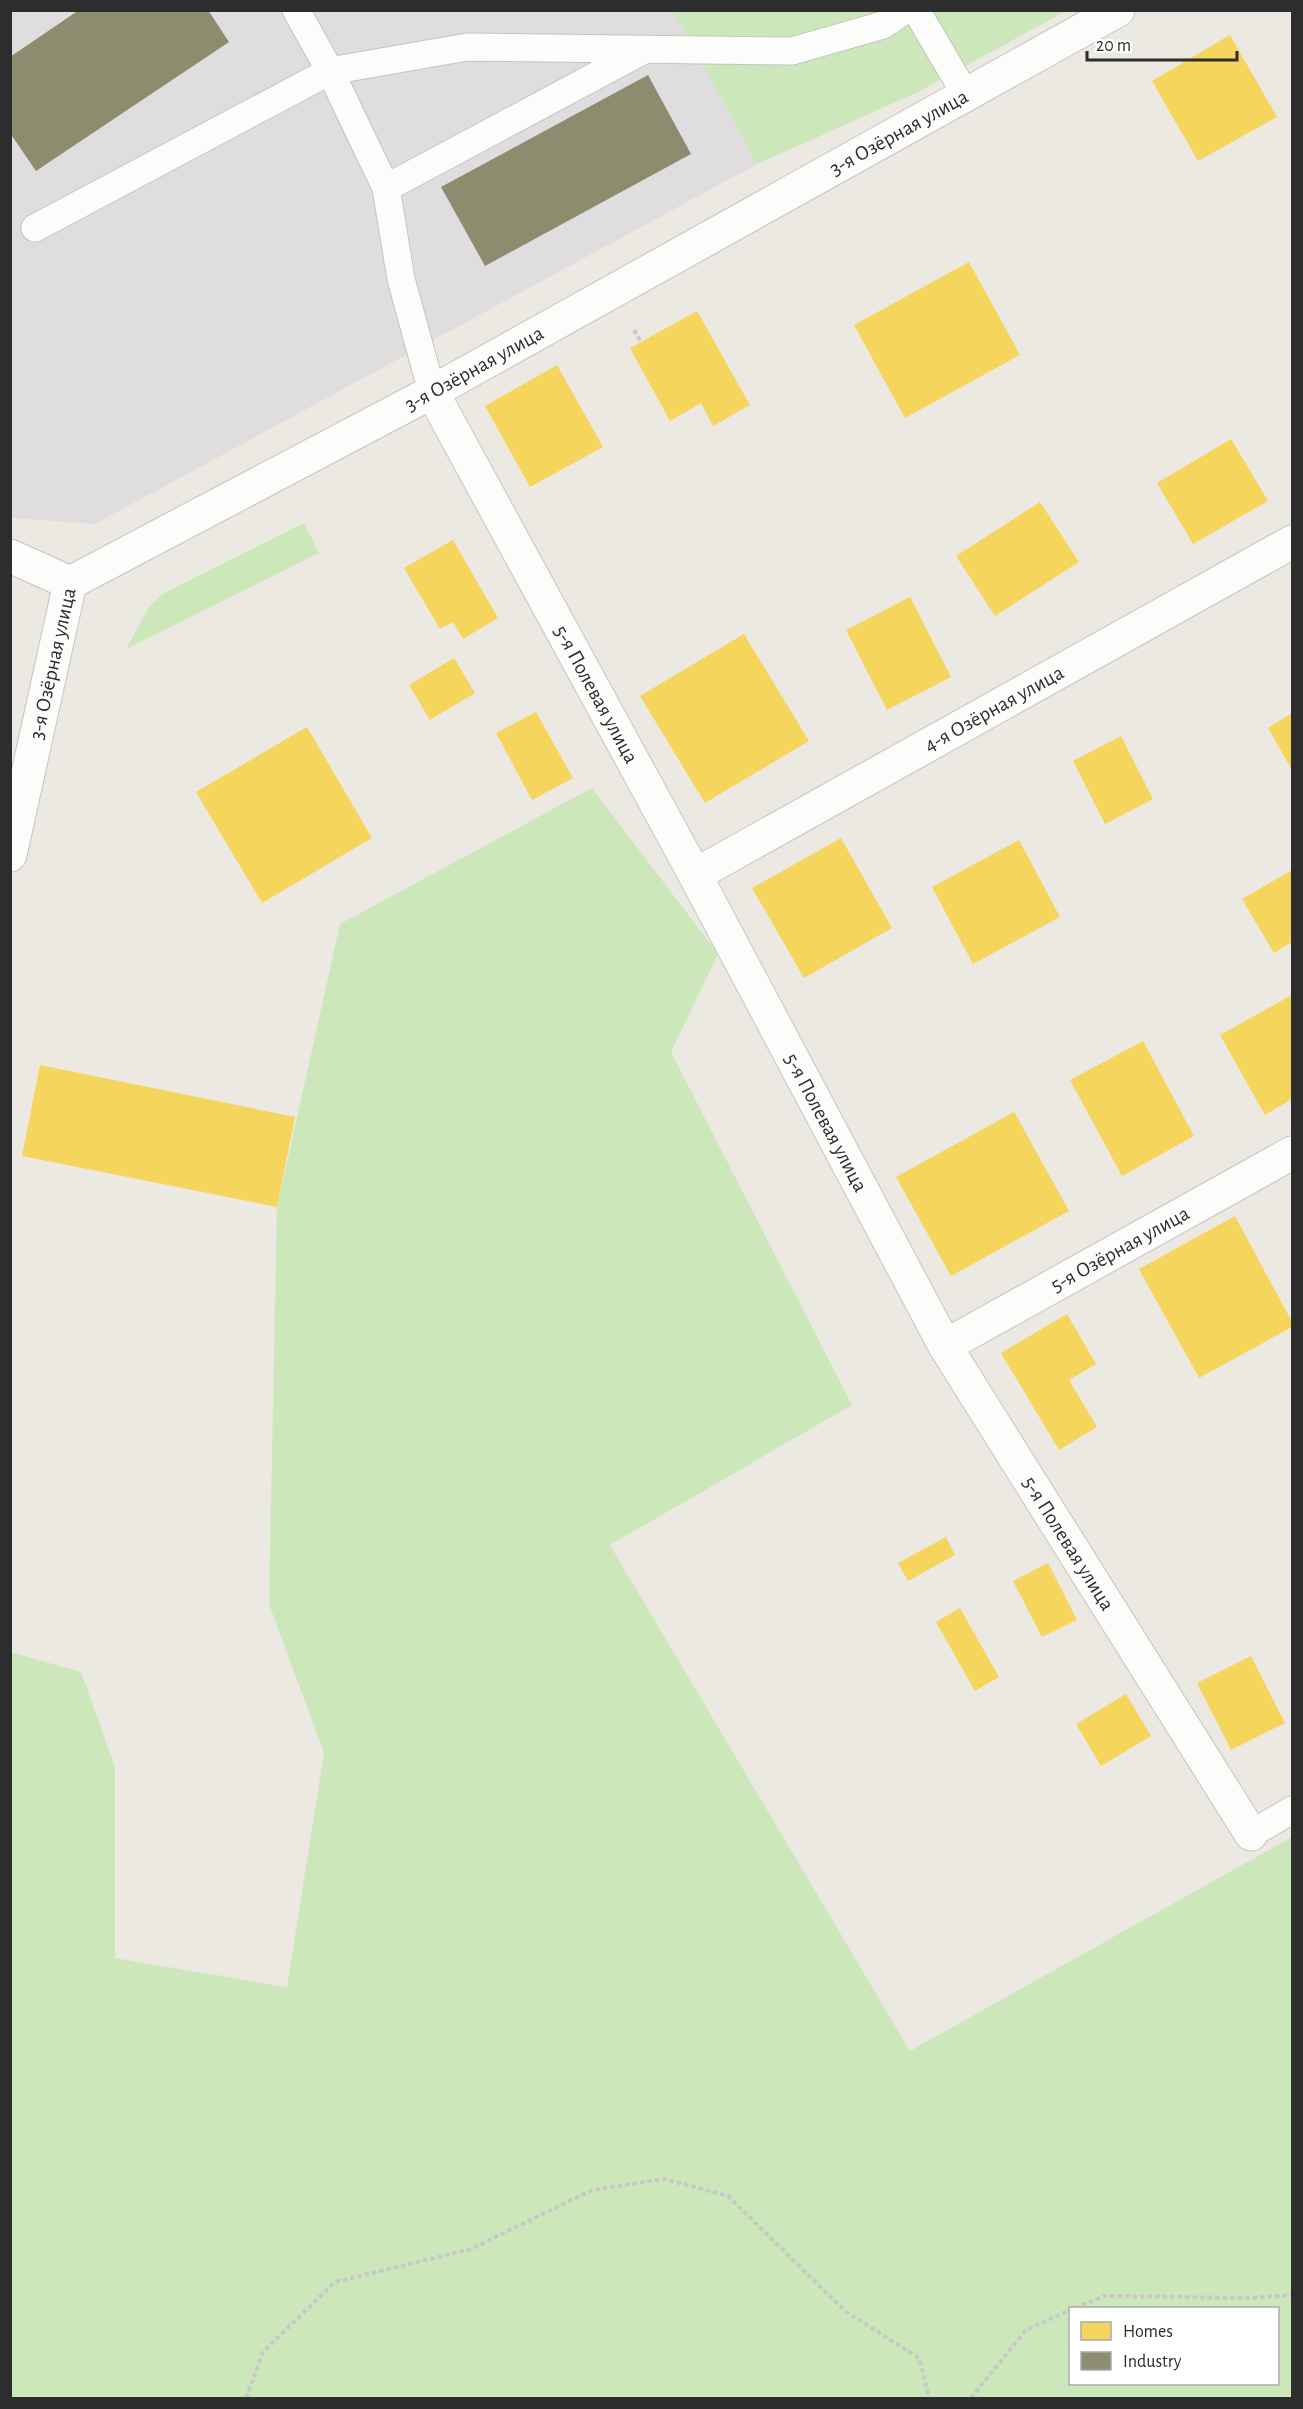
<svg xmlns="http://www.w3.org/2000/svg" width="1303" height="2409" font-family="'Alegreya Sans',sans-serif">
<style>
.industrial{fill:#dfddde}
.green{fill:#cce8ba;fill-rule:evenodd}
.homes{fill:#f6d55c}
.industry{fill:#8c8c6e}
.lines{fill:none;stroke-linecap:round;stroke-linejoin:round}
.service-casing{stroke:#c5c4c3;stroke-width:29}
.minor-casing{stroke:#c5c4c3;stroke-width:35}
.path{stroke:#c8c8c8;stroke-width:4;stroke-dasharray:4.5 3;stroke-linecap:butt}
.service{stroke:#fcfcfb;stroke-width:27}
.minor{stroke:#fcfcfb;stroke-width:33}
.labels{text-anchor:middle;stroke-width:6;stroke-linejoin:round;paint-order:stroke}
.street-label{font-size:21px;fill:#2d2d2d;stroke:#fff}
</style>
<rect width="100%" height="100%" fill="#ece8e2"/>
<polygon class="industrial" points="10,11 673,11 757,164 95,524 11,518"/>
<g class="green">
<polygon points="673,11 1066,11 916,93 757,164"/>
<polygon points="304,523 319,553 126,649 149,607 164,593"/>
<path d="M592,788L718,954L671,1052L852,1405L610,1545L910,2051L1292,1837V2398H11L10,1652L81,1672L115,1767V1958L287,1987L324,1753L269,1604L277,1207L340,924ZM1070,2308H1278V2384H1070Z"/>
</g>
<g class="homes">
<polygon points="1230,35 1277,117 1198,161 1152,81"/>
<polygon points="969,262 1020,355 905,418 854,325"/>
<polygon points="697,311 750,405 713,426 701,403 670,421 630,348"/>
<polygon points="557,365 603,447 530,487 485,406"/>
<polygon points="1231,439 1268,501 1193,544 1157,483"/>
<polygon points="1040,502 1079,562 995,616 956,556"/>
<polygon points="453,540 498,618 463,639 453,622 440,629 404,568"/>
<polygon points="910,597 951,677 887,710 846,630"/>
<polygon points="744,634 809,741 705,803 640,696"/>
<polygon points="454,658 475,693 430,720 409,685"/>
<polygon points="536,712 573,778 532,800 496,733"/>
<polygon points="1292,713 1292,770 1268,728"/>
<polygon points="307,727 372,838 262,903 196,792"/>
<polygon points="1121,736 1153,799 1105,824 1073,761"/>
<polygon points="841,838 892,928 804,978 752,888"/>
<polygon points="1019,840 1060,917 973,964 932,887"/>
<polygon points="1292,870 1292,942 1274,953 1242,899"/>
<polygon points="1292,995 1292,1099 1265,1115 1220,1035"/>
<polygon points="1143,1041 1194,1136 1122,1176 1070,1080"/>
<polygon points="40,1065 295,1117 277,1207 22,1156"/>
<polygon points="1014,1112 1069,1211 951,1276 896,1177"/>
<polygon points="1235,1216 1292,1322 1292,1327 1199,1378 1139,1269"/>
<polygon points="1067,1314 1096,1364 1069,1380 1097,1427 1059,1450 1001,1353"/>
<polygon points="946,1537 955,1555 908,1581 898,1563"/>
<polygon points="1048,1563 1077,1620 1042,1637 1013,1581"/>
<polygon points="960,1608 999,1677 975,1691 936,1622"/>
<polygon points="1251,1656 1285,1723 1231,1750 1197,1683"/>
<polygon points="1126,1694 1151,1736 1101,1766 1076,1724"/>
</g>
<g class="industry">
<polygon points="79,10 208,10 229,42 36,171 10,133 10,57"/>
<polygon points="648,75 691,154 485,266 441,187"/>
</g>
<g class="lines">
<defs>
<g id="service">
<polyline points="296,10 330,71 386,188 401,279 432,392"/>
<polyline points="916,10 966,95"/>
<polyline points="386,188 644,50"/>
<polyline points="35,228 330,71 467,47 792,51 883,25 905,10"/>
<polyline points="1251,1834 1292,1810"/>
</g>
<g id="minor">
<path id="s1" d="M432,392L695,875L945,1346L1251,1834"/>
<polyline points="10,556 70,583"/>
<path id="s2" d="M10,855L70,583L432,392L1118,10"/>
<path id="s3" d="M695,875L1292,542"/>
<path id="s4" d="M945,1346L1292,1153"/>
</g>
</defs>
<use href="#service" class="service-casing"/>
<use href="#minor" class="minor-casing"/>
<g class="path">
<polyline points="634,330 641,342"/>
<polyline points="1075,2308 1104,2296 1250,2298 1292,2295"/>
<polyline points="246,2398 263,2352 335,2282 471,2249 592,2190 664,2179 728,2196 845,2311 919,2358 929,2398"/>
<polyline points="971,2398 1026,2330 1070,2310"/>
</g>
<use href="#service" class="service"/>
<use href="#minor" class="minor"/>
</g>
<g class="labels">
<g class="street-label">
<text dy="7" stroke="none"><textPath href="#s2" startOffset="1222">3-я Озёрная улица</textPath></text>
<text dy="7" stroke="none"><textPath href="#s2" startOffset="736">3-я Озёрная улица</textPath></text>
<text dy="7" stroke="none"><textPath href="#s2" startOffset="196">3-я Озёрная улица</textPath></text>
<text dy="7" stroke="none"><textPath href="#s1" startOffset="344">5-я Полевая улица</textPath></text>
<text dy="7" stroke="none"><textPath href="#s3" startOffset="342">4-я Озёрная улица</textPath></text>
<text dy="7" stroke="none"><textPath href="#s1" startOffset="830">5-я Полевая улица</textPath></text>
<text dy="7" stroke="none"><textPath href="#s4" startOffset="200">5-я Озёрная улица</textPath></text>
<text dy="7" stroke="none"><textPath href="#s1" startOffset="1316">5-я Полевая улица</textPath></text>
</g>
</g>
<rect width="1303" height="2409" fill="none" stroke="#2d2d2d" stroke-width="24"/>
<rect x="1069" y="2307" width="210" height="78" fill="#ffffff" stroke="#ababab" stroke-width="1.5"/>
<rect x="1081" y="2322" width="30" height="18" fill="#f6d55c" stroke="#ababab" stroke-width="1.5"/>
<text x="1123" y="2337" font-size="18" fill="#2d2d2d">Homes</text>
<rect x="1081" y="2352" width="30" height="18" fill="#8c8c6e" stroke="#ababab" stroke-width="1.5"/>
<text x="1123" y="2367" font-size="18" fill="#2d2d2d">Industry</text>
<path d="M1087 51v9h150v-9" fill="none" stroke="#2d2d2d" stroke-width="3"/>
<text x="1096" y="51" font-size="18" fill="#2d2d2d" stroke="#ffffff" stroke-width="4.5" paint-order="stroke">20 m</text>
</svg>
